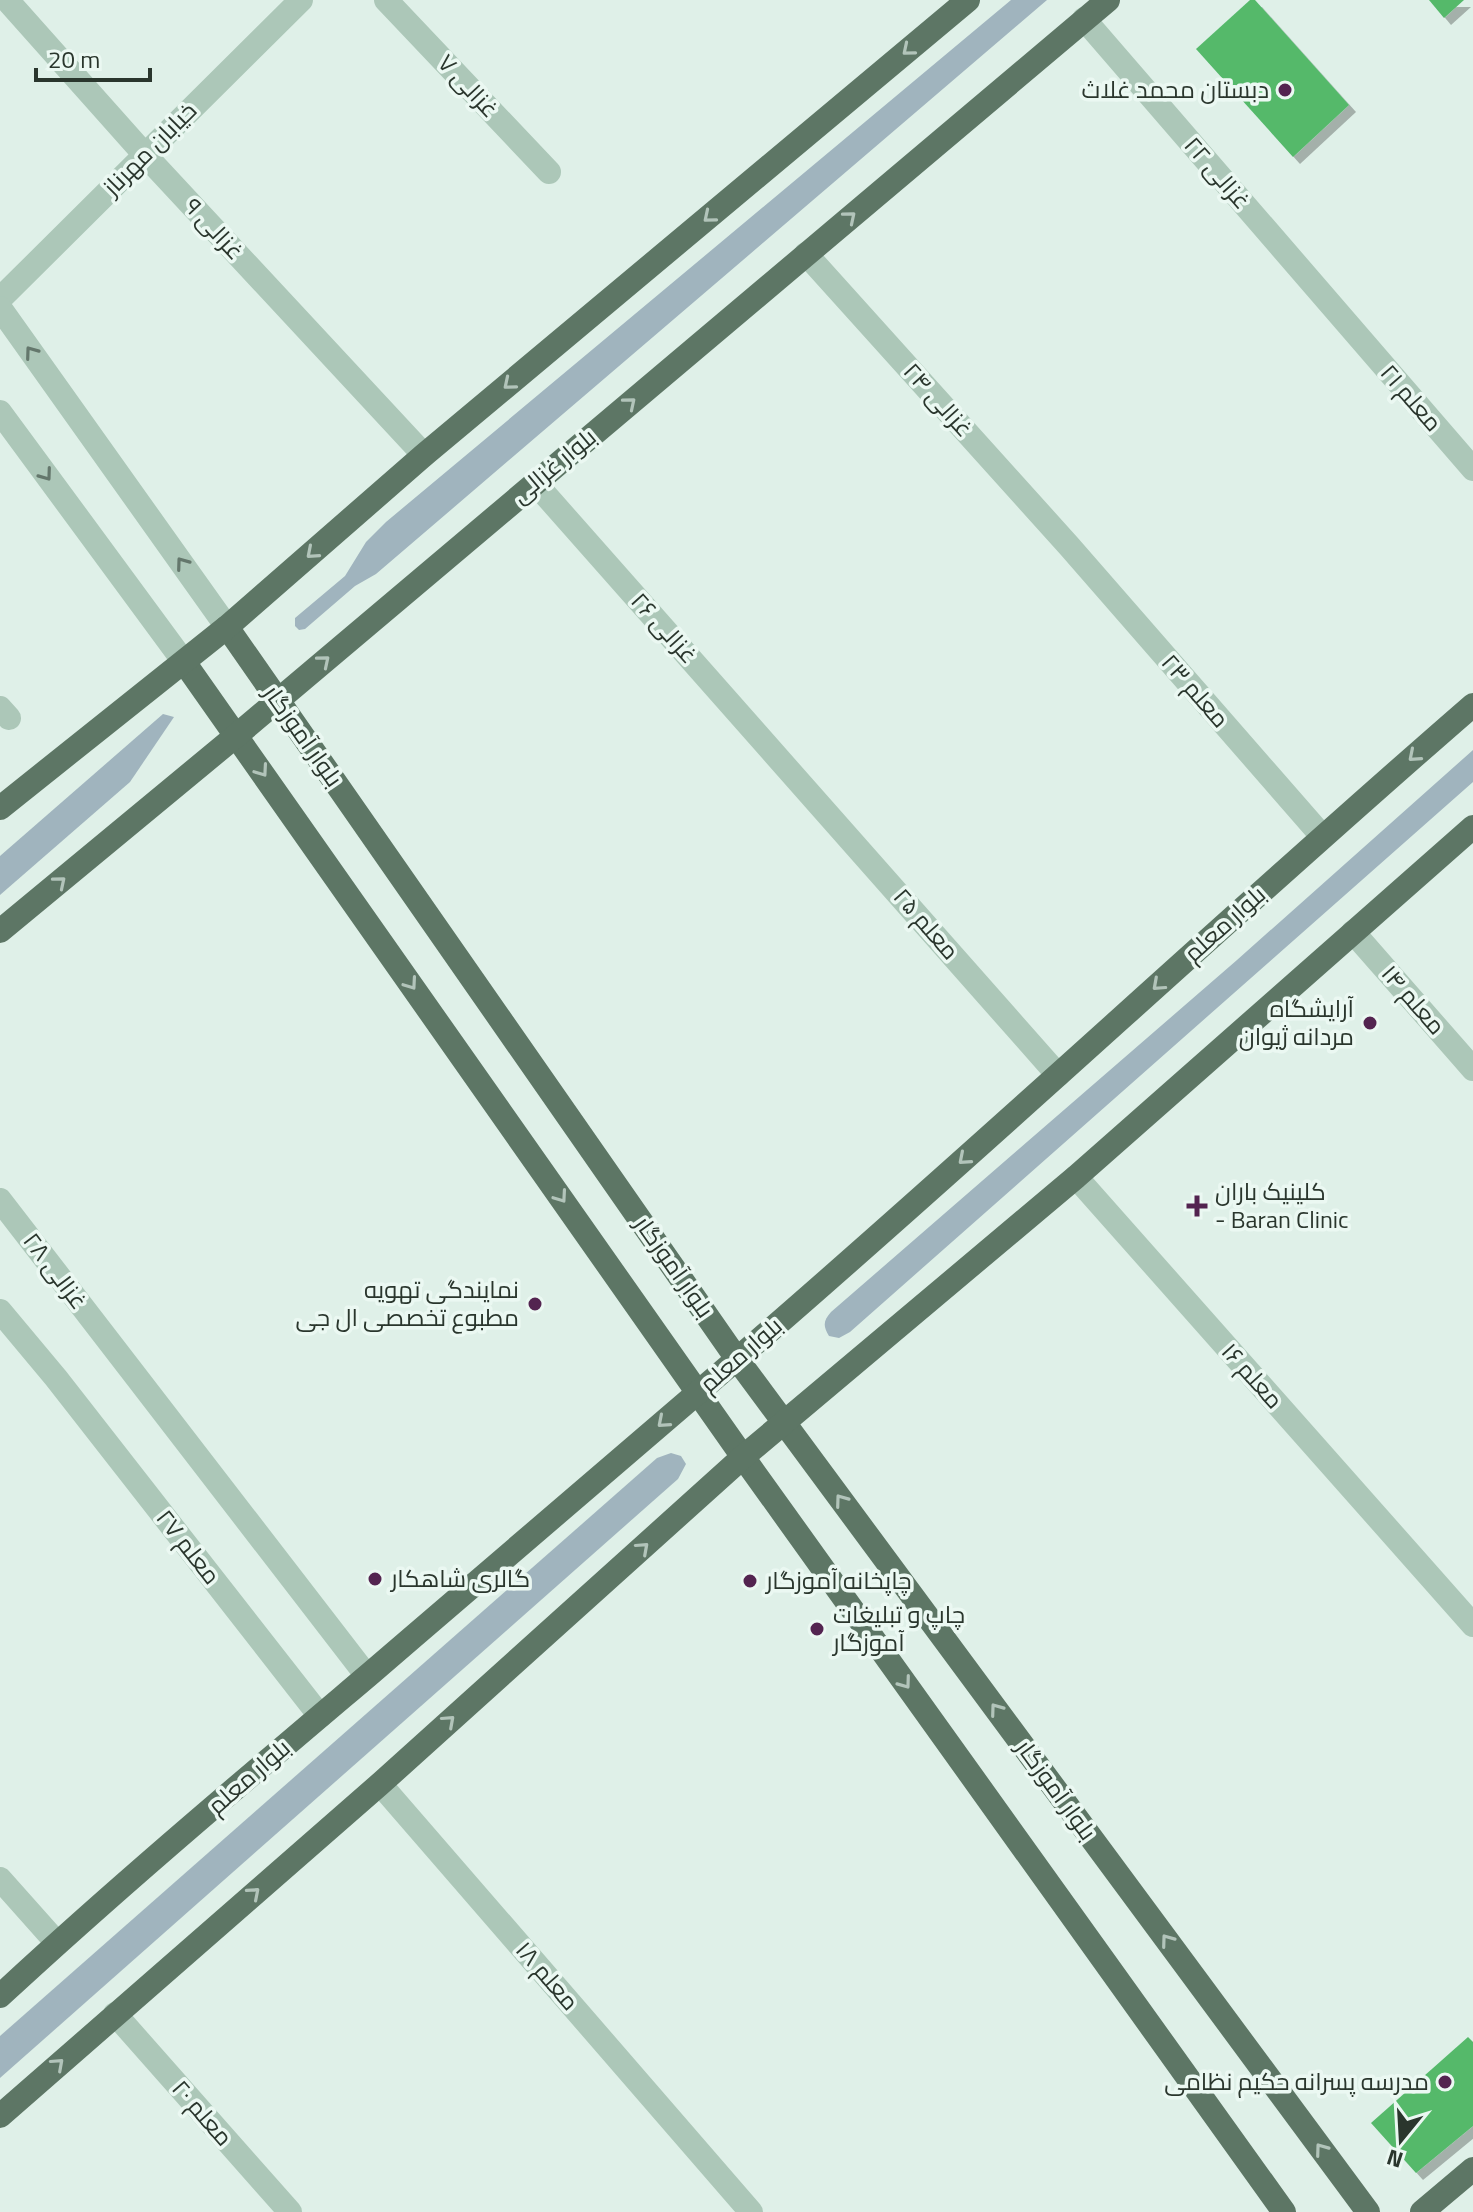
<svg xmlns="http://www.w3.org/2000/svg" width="1473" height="2212" font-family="'Titillium Web',Cairo,sans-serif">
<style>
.green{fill:#a0b4be}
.building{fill:#54b96b;filter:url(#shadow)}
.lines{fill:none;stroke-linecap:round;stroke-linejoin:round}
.minor{stroke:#acc7b8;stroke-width:24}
.major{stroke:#5d7665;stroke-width:24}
.oneway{stroke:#b2c4ba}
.oneway2{stroke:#64776c}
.poi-dot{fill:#532450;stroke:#ebf8f2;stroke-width:3}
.labels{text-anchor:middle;stroke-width:7;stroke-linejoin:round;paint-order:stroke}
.street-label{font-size:24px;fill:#2a362d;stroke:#ebf8f2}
.poi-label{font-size:24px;fill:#2a362d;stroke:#ebf8f2;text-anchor:end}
</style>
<defs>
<filter id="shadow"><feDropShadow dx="7" dy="7" stdDeviation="0" flood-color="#0004"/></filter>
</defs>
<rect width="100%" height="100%" fill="#dff0e8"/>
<g class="green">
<polygon points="1011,0 1047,0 376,574 355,586 305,629 299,630 295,626 295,618 345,576 366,542 386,522"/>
<polygon points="163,714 174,717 130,782 0,895 0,856"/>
<path d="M1473,750V782L850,1332L839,1338L829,1336C823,1326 823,1321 831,1312L1237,960Z"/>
<polygon points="671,1453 681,1456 686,1464 678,1479 0,2078 0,2036 657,1458"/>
</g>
<g class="building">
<polygon points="1250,0 1255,0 1349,105 1293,157 1196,49"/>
<polygon points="1429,0 1464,0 1444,18"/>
<polygon points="1468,2037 1473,2042 1473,2126 1416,2173 1371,2123"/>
</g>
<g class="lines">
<g class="minor">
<polyline points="7,0 145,155 424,455"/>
<polyline points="386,0 549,172"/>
<polyline points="1084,19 1473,469"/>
<polyline points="806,254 1069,546 1322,836"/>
<polyline points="0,299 301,0"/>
<polyline points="0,308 227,627"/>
<polyline points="0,412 184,662"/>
<polyline points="535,483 1058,1075"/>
<polyline points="0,708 9,718"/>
<polyline points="1353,932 1473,1069"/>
<polyline points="1076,1177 1473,1625"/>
<polyline points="0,1200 367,1676"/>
<polyline points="0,1311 56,1378 320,1716"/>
<polyline points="380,1784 751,2212"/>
<polyline points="0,1879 57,1943"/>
<polyline points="115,2014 290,2212"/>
</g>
<g class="major">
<polyline points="227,627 737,1359 1368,2212"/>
<polyline points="184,662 743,1457 1284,2212"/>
<polyline points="0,808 227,627 424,455 968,0"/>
<polyline points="0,931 237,735 1108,0"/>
<path d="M0,1996C120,1885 246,1779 371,1673C493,1568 616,1464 737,1359C986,1145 1225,920 1473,705"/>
<polyline points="0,2116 380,1784 743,1457 1076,1177 1473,827"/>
<polyline points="1422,2212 1473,2169"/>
</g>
</g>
<defs><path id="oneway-chevron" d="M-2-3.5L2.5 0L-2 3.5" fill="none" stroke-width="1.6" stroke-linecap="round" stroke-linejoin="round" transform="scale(2)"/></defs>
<g class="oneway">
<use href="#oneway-chevron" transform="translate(908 50) rotate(140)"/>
<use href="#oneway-chevron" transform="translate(709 217) rotate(140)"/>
<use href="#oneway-chevron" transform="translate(850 217) rotate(-40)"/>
<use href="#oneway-chevron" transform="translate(509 384) rotate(140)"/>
<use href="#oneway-chevron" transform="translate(630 403) rotate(-40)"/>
<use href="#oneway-chevron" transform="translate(312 553) rotate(139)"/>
<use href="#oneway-chevron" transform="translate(324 661) rotate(-40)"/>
<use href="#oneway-chevron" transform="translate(1414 756) rotate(139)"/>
<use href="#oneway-chevron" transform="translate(262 771) rotate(55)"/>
<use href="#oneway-chevron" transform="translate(60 882) rotate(-40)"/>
<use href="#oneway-chevron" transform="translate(411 984) rotate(55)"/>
<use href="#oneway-chevron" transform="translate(1158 985) rotate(138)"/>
<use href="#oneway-chevron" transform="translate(964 1159) rotate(139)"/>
<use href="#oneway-chevron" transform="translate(561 1197) rotate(55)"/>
<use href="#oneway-chevron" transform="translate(663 1422) rotate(139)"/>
<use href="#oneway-chevron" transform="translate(841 1500) rotate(-126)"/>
<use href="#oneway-chevron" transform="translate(643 1548) rotate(-42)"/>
<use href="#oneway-chevron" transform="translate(905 1683) rotate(54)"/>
<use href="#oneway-chevron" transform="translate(996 1709) rotate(-126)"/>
<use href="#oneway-chevron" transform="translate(449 1721) rotate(-42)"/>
<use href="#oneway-chevron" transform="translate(254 1893) rotate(-41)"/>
<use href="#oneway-chevron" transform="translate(1167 1940) rotate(-126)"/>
<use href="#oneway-chevron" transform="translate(58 2064) rotate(-42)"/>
<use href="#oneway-chevron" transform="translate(1321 2149) rotate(-126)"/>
</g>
<g class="oneway2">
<use href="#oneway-chevron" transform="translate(31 352) rotate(-126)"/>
<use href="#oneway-chevron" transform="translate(46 475) rotate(54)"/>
<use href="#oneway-chevron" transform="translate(182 563) rotate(-126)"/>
</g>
<g class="poi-dot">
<circle cx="1285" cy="90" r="8"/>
<circle cx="1370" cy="1023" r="8"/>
<path d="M1193 1194h8v8h8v8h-8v8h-8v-8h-8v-8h8z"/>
<circle cx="535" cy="1304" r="8"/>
<circle cx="375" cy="1579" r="8"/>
<circle cx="750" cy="1581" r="8"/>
<circle cx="817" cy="1629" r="8"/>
<circle cx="1445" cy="2082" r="8"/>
</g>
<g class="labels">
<g class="street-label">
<text transform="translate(468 86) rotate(47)" y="8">غزالی ۷</text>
<text transform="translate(150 149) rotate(-45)" y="8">خیابان مهرناز</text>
<text transform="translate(1217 173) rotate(49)" y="8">غزالی ۲۲</text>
<text transform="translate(214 229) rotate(47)" y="8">غزالی ۹</text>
<text transform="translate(1411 398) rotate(49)" y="8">معلم ۲۱</text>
<text transform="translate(938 400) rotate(48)" y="8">غزالی ۲۴</text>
<text transform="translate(554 466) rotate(-40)" y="8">بلوار غزالی</text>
<text transform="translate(664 628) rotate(48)" y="8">غزالی ۲۶</text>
<text transform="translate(1195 691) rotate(49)" y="8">معلم ۲۳</text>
<text transform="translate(303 736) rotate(55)" y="8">بلوار آموزگار</text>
<text transform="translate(926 924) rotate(49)" y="8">معلم ۲۵</text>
<text transform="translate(1225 924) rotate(-42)" y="8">بلوار معلم</text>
<text transform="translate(1413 1000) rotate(49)" y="8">معلم ۱۴</text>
<text transform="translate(674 1267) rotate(55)" y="8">بلوار آموزگار</text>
<text transform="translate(55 1271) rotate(53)" y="8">غزالی ۲۸</text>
<text transform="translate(741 1355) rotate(-41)" y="8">بلوار معلم</text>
<text transform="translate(1252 1376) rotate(48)" y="8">معلم ۱۶</text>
<text transform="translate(188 1547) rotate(52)" y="8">معلم ۲۷</text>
<text transform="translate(249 1777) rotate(-41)" y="8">بلوار معلم</text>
<text transform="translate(1056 1790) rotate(54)" y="8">بلوار آموزگار</text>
<text transform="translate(547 1976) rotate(49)" y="8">معلم ۱۸</text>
<text transform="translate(202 2113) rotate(49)" y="8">معلم ۲۰</text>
</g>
<g class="poi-label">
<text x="1269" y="98">دبستان محمد غلاث</text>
<text x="1354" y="1017">آرایشگاه<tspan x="1354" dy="28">مردانه ژیوان</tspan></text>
<text x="1215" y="1200" text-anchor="start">کلینیک باران<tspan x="1215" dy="28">- Baran Clinic</tspan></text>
<text x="519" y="1298">نمایندگی تهویه<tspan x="519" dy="28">مطبوع تخصصی ال جی</tspan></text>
<text x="391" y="1587" text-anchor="start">گالری شاهکار</text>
<text x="766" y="1589" text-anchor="start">چاپخانه آموزگار</text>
<text x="833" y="1623" text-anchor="start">چاپ و تبلیغات<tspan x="833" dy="28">آموزگار</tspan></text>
<text x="1429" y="2090">مدرسه پسرانه حکیم نظامی</text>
</g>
</g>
<g transform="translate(1401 2140) rotate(198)" stroke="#ebf8f2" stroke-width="6" paint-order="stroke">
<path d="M0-6L14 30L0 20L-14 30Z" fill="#2a362d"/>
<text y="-12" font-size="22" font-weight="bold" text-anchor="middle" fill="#2a362d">N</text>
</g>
<path d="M36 68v12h114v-12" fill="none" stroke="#2a362d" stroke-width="4"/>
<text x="48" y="68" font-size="24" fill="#2a362d" stroke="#ebf8f2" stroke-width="6" paint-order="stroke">20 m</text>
</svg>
